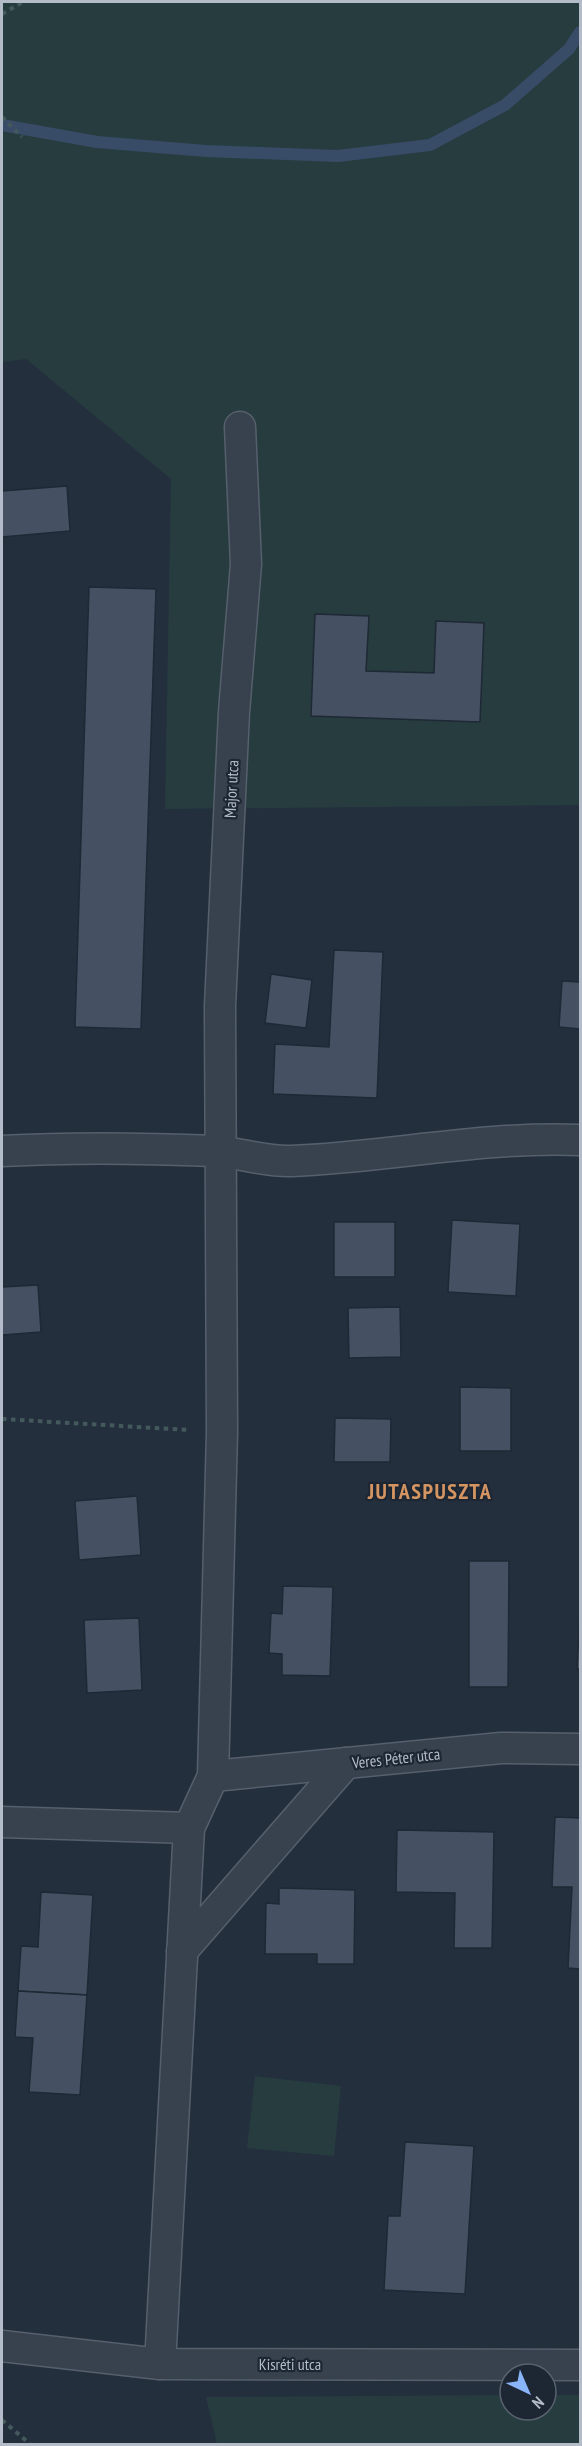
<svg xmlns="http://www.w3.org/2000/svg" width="582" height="2446" font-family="'PT Sans Narrow',sans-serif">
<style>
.green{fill:#263c3f}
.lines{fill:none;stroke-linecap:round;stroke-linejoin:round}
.stream{stroke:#394c67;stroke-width:12}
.building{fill:#455162;stroke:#1f2835;stroke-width:1.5}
.minor-casing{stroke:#565f6c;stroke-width:33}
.path{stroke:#44595c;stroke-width:4;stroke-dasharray:4.5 4.5;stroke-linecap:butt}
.minor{stroke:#38414e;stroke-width:30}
.labels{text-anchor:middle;stroke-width:4.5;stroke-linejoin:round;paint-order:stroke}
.street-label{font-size:16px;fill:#b4bcc9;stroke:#1d2633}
.district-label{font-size:22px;font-weight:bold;letter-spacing:1.5px;fill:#d59563;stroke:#1d2633}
</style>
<rect width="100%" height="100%" fill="#242f3e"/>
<g class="green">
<polygon points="2,2 580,2 580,805 165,809 171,479 26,359 2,362"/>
<polygon points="255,2076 341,2086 334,2156 247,2148"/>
<polygon points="510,2395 510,2410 546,2410 546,2395 580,2395 580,2444 217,2444 206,2397"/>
</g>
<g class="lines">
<polyline class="stream" points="2,125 97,142 206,151 338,156 430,145 505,105 569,49 580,32"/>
</g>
<g class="building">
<polygon points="67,486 70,531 2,537 2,491"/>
<polygon points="89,587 156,589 141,1029 75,1027"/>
<polygon points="315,614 369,616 366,671 434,673 436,621 484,623 480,722 311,716"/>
<polygon points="334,950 383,952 377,1098 273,1094 275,1044 329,1047"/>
<polygon points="271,974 312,980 306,1028 265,1023"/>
<polygon points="562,981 580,982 580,1029 559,1027"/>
<polygon points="452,1220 520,1224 516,1296 448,1292"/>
<rect x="334" y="1222" width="61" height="55"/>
<polygon points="38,1285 41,1332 2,1335 2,1287"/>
<polygon points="400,1307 401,1357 349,1358 348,1308"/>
<polygon points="460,1387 511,1388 511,1451 460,1451"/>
<polygon points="335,1418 391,1419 390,1462 334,1462"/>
<polygon points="137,1496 141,1555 79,1560 75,1501"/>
<polygon points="469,1561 509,1561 508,1687 469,1687"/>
<polygon points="283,1586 333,1587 330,1676 282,1675 282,1654 269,1653 271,1613 282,1614"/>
<polygon points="580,1611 580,1669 577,1669"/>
<polygon points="139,1618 142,1690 87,1693 84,1620"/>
<polygon points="555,1817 580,1818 580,1969 568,1968 572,1887 552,1887"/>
<polygon points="397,1830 494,1832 492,1948 454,1948 455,1893 396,1892"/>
<polygon points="279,1888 355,1890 354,1964 317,1964 317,1954 265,1954 266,1903 279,1904"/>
<polygon points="41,1892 93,1895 87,1995 18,1991 21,1946 38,1947"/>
<polygon points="18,1991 87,1995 80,2095 29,2092 33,2038 15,2037"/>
<polygon points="405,2142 474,2146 465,2294 384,2290 388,2216 400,2216"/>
</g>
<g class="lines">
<defs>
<g id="minor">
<path d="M2,1151C73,1147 143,1148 215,1151C240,1153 266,1162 291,1161C388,1157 483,1136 580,1140"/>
<polyline points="213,1776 501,1748 580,1749"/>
<polyline points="2,1822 189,1828"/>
<polyline points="182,1951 346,1763"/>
<polyline points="2,2346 160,2364 580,2365"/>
<polyline points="160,2364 189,1828 213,1776 222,1432 220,1006 234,712 246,564 240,427"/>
</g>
</defs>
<use href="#minor" class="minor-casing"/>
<g class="path">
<polyline points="2,14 23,2"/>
<polyline points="2,117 22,137"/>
<polyline points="2,1419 189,1430"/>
<polyline points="2,2420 30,2444"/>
</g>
<use href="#minor" class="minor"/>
</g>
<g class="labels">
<g class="street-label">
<text transform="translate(231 789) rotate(-87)" y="6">Major utca</text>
<text transform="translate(396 1758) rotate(-6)" y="6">Veres Péter utca</text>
<text x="290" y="2370">Kisréti utca</text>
</g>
<g class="district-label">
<text x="430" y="1499">JUTASPUSZTA</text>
</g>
</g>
<rect width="582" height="2446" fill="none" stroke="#b4bcc9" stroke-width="6"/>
<g transform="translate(528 2392) rotate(136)"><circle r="28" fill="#1d2633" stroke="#59626f" stroke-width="1.5"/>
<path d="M0-4.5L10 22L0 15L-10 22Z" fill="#8ab4f8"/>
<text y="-9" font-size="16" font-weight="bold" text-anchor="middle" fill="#b4bcc9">N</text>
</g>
</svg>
